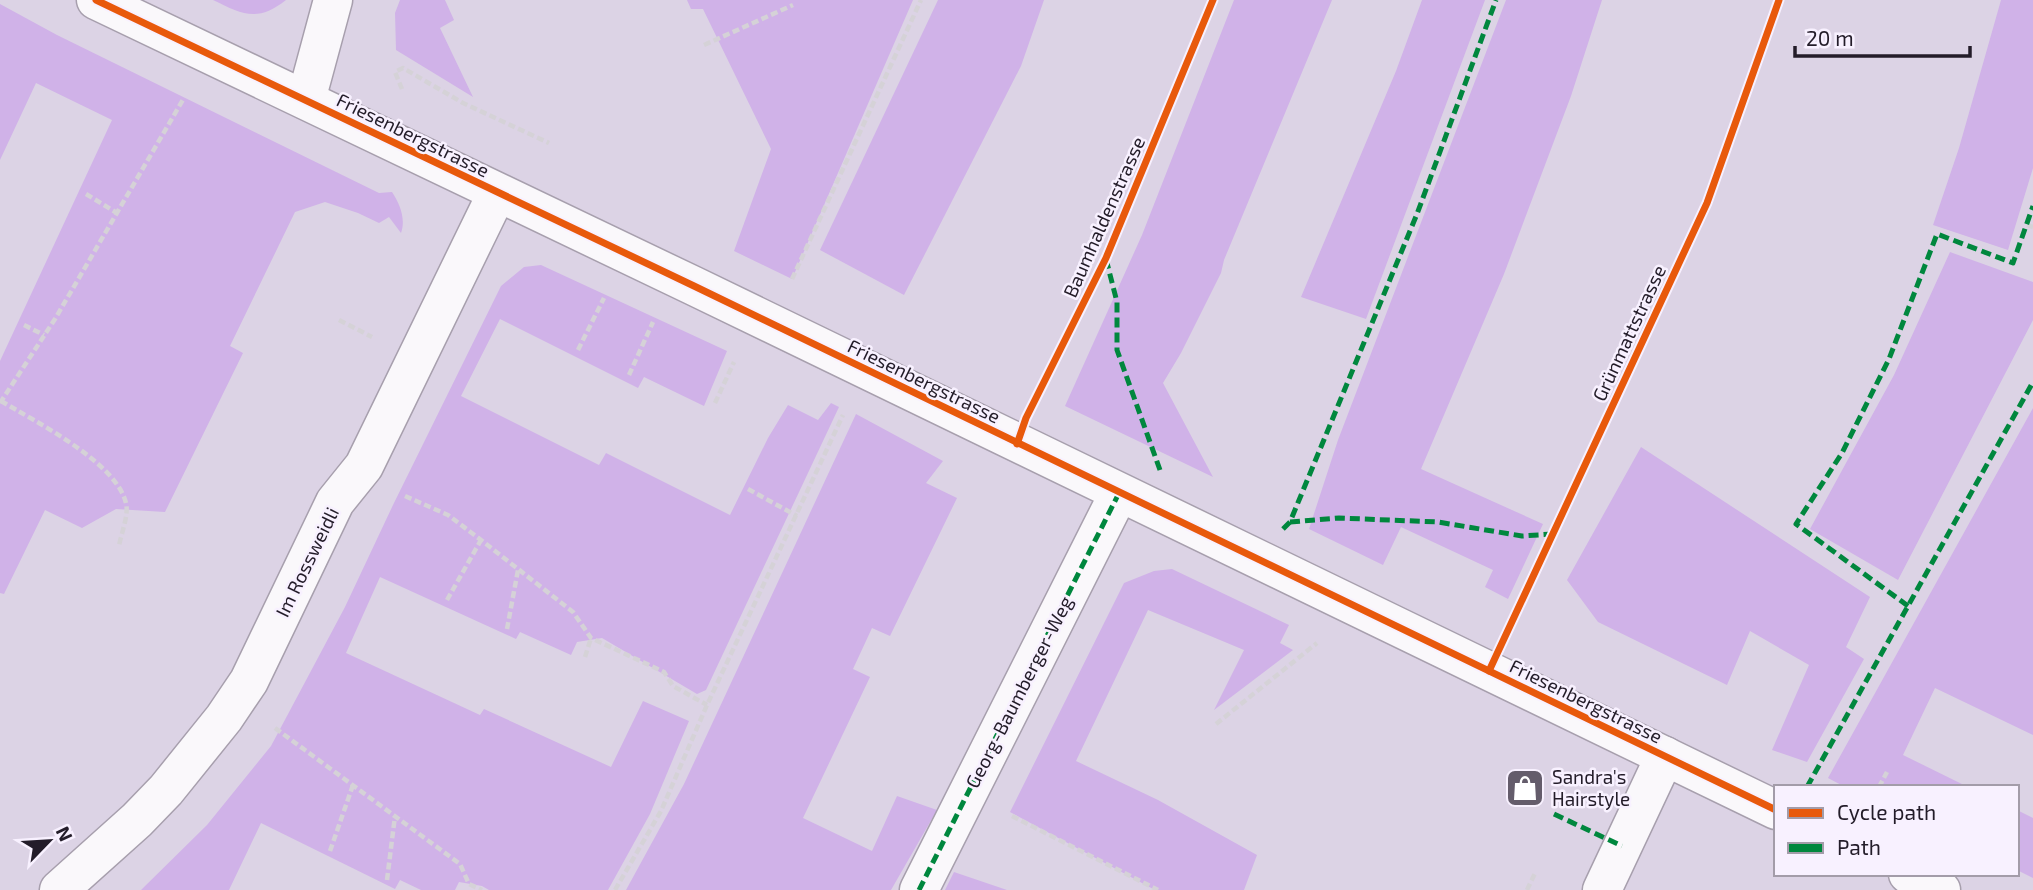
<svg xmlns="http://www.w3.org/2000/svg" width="2033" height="890" font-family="'Exo 2',sans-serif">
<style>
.green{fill:#d0b2e8}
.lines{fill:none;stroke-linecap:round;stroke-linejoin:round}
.street-casing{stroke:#a79fad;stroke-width:41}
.path{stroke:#d5d2d7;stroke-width:4.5;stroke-dasharray:7 3.5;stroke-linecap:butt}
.street{stroke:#faf8fb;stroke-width:38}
.quiet{stroke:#00873e;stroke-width:5;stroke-dasharray:10 5;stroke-linecap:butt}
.cycleway-casing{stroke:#f8f1ff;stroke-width:11}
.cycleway{stroke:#e8590c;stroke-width:7}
.labels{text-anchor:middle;stroke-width:5;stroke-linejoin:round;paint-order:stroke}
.street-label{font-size:19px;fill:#231c29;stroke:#f8f1ff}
.poi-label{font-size:19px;fill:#231c29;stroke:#f8f1ff;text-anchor:start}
</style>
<rect width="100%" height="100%" fill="#dcd3e5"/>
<g class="green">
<path d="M213,0H286C257,23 242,14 213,0Z"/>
<polygon points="400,0 445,0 454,20 440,28 473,97 396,50 395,13"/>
<polygon points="687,0 913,0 792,279 734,251 771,149 703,9 691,9"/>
<polygon points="938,0 1044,0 1021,66 904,295 820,250"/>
<polygon points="1234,0 1332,0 1224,260 1221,273 1181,353 1163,383 1213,477 1065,406 1142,235"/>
<polygon points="1422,0 1485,0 1366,319 1301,297 1396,71"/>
<polygon points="1506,0 1602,0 1571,96 1504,274 1421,469 1543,524 1508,599 1485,587 1493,570 1401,527 1383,565 1309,529 1338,440"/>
<polygon points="2001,0 2033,0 2033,168 2008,250 1933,225 1959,148"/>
<path d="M0,4L57,35L379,193L392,192C400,204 406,219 401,233L389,217L379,223L358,213L325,202L295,212L230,346L243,353L165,512L116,509L82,528L45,510L4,594L0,593V361L112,120L36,83L0,160Z"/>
<polygon points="1950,252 2033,282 2033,320 1898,580 1810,529 1894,375"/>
<polygon points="541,265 727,351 704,406 644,377 638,388 500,319 461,396 599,465 606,453 730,515 768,438 788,405 818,420 831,403 839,407 706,690 697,694 602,638 577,642 571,655 520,632 516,639 380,577 346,653 480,715 484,709 611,767 643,701 689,721 650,814 608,890 489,890 482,886 459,882 455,890 421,890 400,880 395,889 261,823 229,890 141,890 207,825 271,746 345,607 393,505 501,286 524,267"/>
<polygon points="2033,408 2033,735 1935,688 1903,755 1968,787 1845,787 1828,778"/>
<polygon points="856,414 943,461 926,483 957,498 890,636 872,628 853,669 870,677 803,818 872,851 897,796 937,810 891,890 626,890 684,784"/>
<polygon points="1641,447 1870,597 1846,647 1864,659 1807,762 1772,750 1809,665 1750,631 1727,685 1598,622 1567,580"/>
<polygon points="1172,569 1289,625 1280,643 1293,650 1214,710 1244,650 1148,610 1076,761 1158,800 1257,855 1244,890 1155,890 1010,812 1124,583 1154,571"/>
<polygon points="2017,810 2033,818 2033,878 2017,870"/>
<polygon points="954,872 1007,890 945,890"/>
</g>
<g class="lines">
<defs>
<g id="street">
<polyline points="96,0 694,286 1776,810"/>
<polyline points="306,100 333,0"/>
<polyline points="1908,874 1941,890"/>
<polyline points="59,890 137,820 166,790 224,718 249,681 335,502 364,466 497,193"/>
<polyline points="919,890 1119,493"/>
<polyline points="1602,890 1665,756"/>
</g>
</defs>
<use href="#street" class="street-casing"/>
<g class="path">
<polyline points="704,45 793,5"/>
<polyline points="402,89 395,72 403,68 463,103 549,143"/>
<polyline points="86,194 117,213"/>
<polyline points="2027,225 2033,227"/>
<polyline points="792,279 921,0"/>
<polyline points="339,320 372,337"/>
<polyline points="24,325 44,335"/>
<polyline points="578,350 604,298"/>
<polyline points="629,375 653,322"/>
<path d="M1,401C36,422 116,462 126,503C129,515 121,534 119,546"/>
<polyline points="0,403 55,319 184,98"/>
<polyline points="715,403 734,362"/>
<polyline points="748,489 797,516"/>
<polyline points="405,496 448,515 481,540 573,612 591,638 664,672 673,686 707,705"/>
<polyline points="447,600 481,540"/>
<polyline points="507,629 518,570"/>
<polyline points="585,657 591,638"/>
<polyline points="1216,724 1317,643"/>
<polyline points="275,728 460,864 469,884 482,890"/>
<polyline points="1879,787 1887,772"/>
<polyline points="1012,816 1158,890"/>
<polyline points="330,851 353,785"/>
<polyline points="387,880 395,816"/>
<polyline points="615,890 661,811 707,705 843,415"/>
<polyline points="1527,890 1536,871"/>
</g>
<use href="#street" class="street"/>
<g class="quiet">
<polyline points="1106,259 1117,302 1117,350 1160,470"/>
<polyline points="1290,522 1339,518 1438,522 1522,536 1553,534"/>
<polyline points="1283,529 1290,522 1417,214 1496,0"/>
<polyline points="1908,606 1796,524 1842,453 1889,359 1937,234 2013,263 2033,206"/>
<polyline points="1807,787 2033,382"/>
<polyline points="1554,814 1622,846"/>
<polyline points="919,890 1119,493"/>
</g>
<defs>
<g id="cycleway">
<polyline points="96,0 694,286 1776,810"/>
<polyline points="1017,444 1026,418 1106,258 1213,0"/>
<polyline points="1489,671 1707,203 1779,0"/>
</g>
</defs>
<use href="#cycleway" class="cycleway-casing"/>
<use href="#cycleway" class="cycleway"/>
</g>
<defs>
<symbol id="shop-square" viewBox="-11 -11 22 22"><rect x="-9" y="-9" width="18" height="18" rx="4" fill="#645c6b" stroke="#f8f1ff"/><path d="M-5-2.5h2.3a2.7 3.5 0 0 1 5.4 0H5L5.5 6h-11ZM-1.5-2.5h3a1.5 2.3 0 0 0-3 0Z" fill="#fff"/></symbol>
</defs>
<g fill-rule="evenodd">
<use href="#shop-square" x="1503" y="766" width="44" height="44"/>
</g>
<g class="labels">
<g class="street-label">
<text transform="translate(413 135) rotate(26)" y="7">Friesenbergstrasse</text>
<text transform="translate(1104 217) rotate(-66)" y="7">Baumhaldenstrasse</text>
<text transform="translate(1629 333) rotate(-65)" y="7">Grünmattstrasse</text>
<text transform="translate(924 381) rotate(26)" y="7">Friesenbergstrasse</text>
<text transform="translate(307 562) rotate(-64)" y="7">Im Rossweidli</text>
<text transform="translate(1019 692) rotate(-63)" y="7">Georg-Baumberger-Weg</text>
<text transform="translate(1586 701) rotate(26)" y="7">Friesenbergstrasse</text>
</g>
<g class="poi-label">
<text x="1552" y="784">Sandra's<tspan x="1552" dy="22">Hairstyle</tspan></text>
</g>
</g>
<rect x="1774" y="785" width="245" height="91" fill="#f8f1ff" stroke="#a39ca9" stroke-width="2"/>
<rect x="1788" y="808" width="35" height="10" fill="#e8590c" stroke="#a39ca9" stroke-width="2"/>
<text x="1837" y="820" font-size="21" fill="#231c29">Cycle path</text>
<rect x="1788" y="843" width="35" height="10" fill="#00873e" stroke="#a39ca9" stroke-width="2"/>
<text x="1837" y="855" font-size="21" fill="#231c29">Path</text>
<g transform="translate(49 841) rotate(65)" stroke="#f8f1ff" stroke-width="5" paint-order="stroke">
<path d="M0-5L12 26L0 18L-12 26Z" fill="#231c29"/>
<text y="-10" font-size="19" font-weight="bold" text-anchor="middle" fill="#231c29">N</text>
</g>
<path d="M1795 46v10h175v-10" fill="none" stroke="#231c29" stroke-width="3.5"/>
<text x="1806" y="46" font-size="21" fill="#231c29" stroke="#f8f1ff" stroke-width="5" paint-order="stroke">20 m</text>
</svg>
